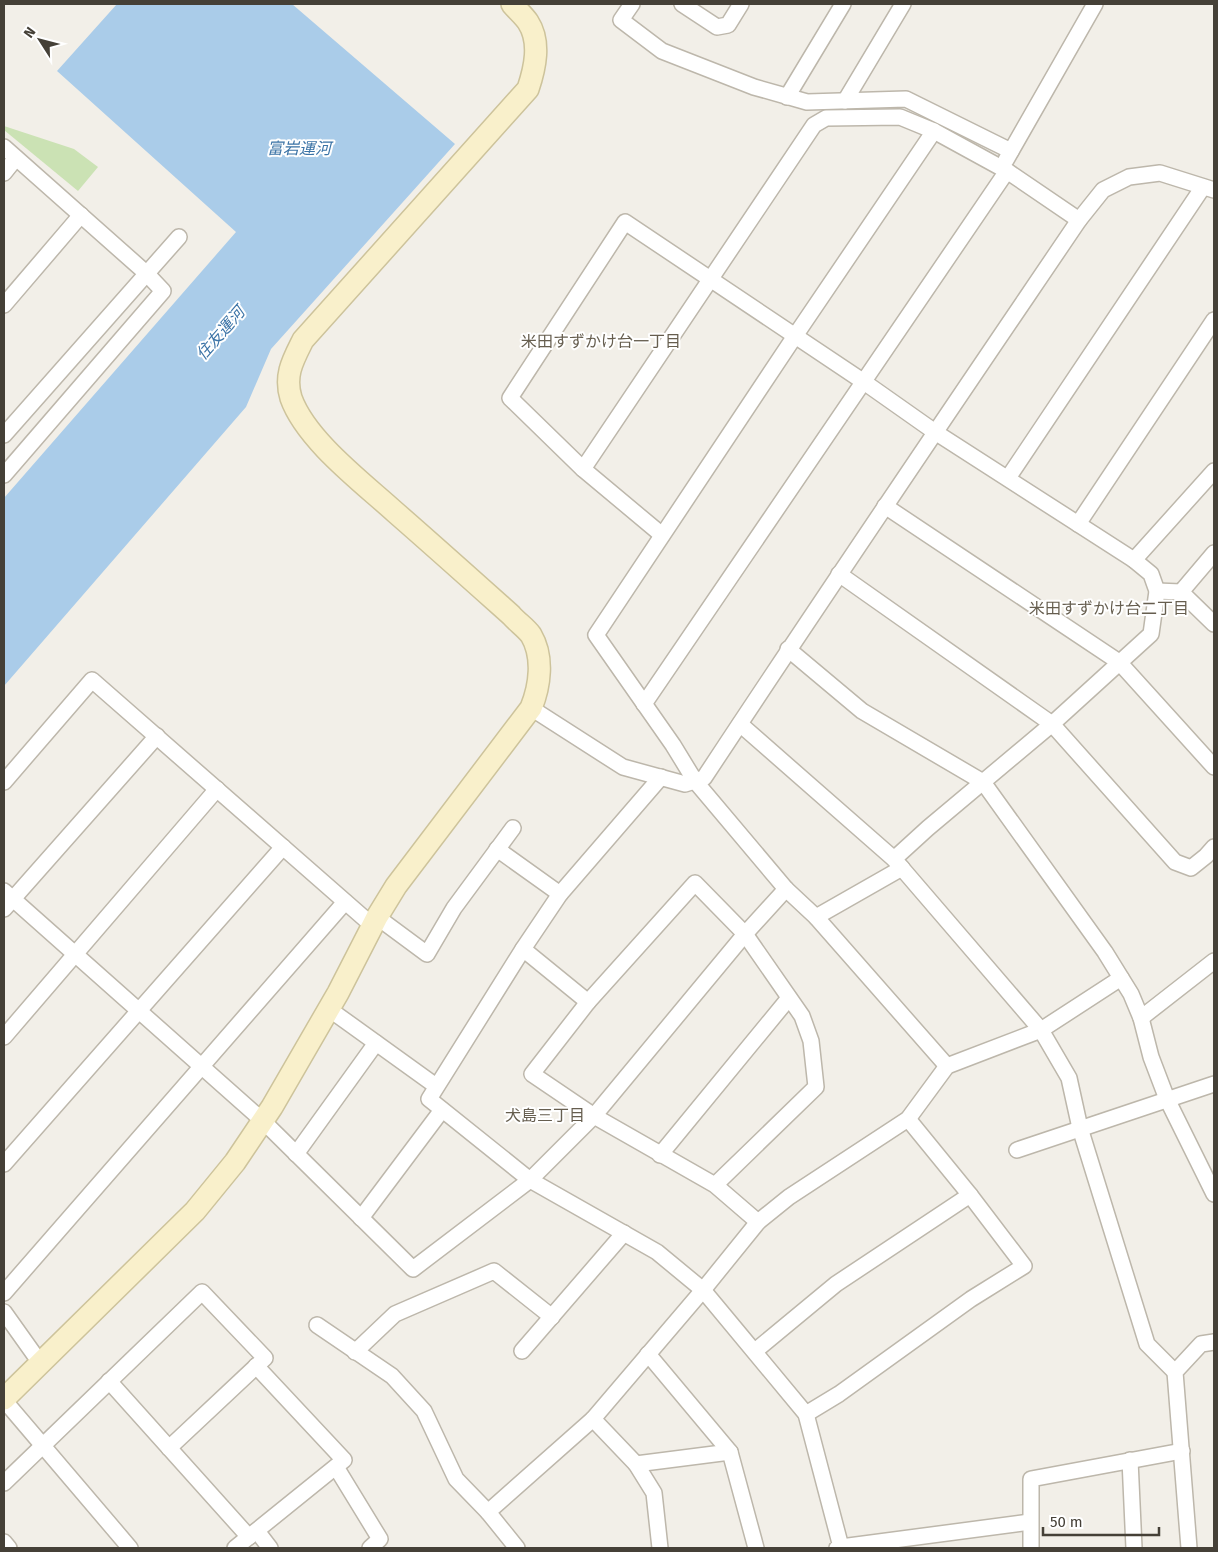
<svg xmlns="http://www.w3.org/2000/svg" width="1218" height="1552" font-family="'Fira Sans','Noto Sans JP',sans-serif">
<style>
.green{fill:#cbe2b4}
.water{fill:#aacce9}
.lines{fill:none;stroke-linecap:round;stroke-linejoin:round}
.street-casing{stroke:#bdb7ab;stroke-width:18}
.secondary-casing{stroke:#cdc39b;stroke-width:24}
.street{stroke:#fff;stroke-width:15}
.secondary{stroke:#f9f0cb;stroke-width:21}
.labels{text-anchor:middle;stroke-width:4;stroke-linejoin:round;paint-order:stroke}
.water-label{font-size:16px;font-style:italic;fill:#3b73a6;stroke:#fff}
.neighbourhood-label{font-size:16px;fill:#665e4f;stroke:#fff}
</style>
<rect width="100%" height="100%" fill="#f2efe8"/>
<polygon class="green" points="4,126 74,149 98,167 78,191 4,130"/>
<polygon class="water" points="117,4 292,4 455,144 271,349 246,407 4,686 4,498 236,232 57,71"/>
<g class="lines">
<defs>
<g id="street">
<polyline points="632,4 621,20 662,51 754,87 807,102 906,99 1011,151"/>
<polyline points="682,4 717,27 728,25 741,4"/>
<polyline points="787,97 843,4"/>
<polyline points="845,101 903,4"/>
<polyline points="934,131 795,336 596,635 673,745 695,781 786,889 816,917 947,1066"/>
<polyline points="4,147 146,273 163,291 4,475"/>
<polyline points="1006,160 1095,4"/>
<polyline points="4,173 16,158"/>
<polyline points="4,305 81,215"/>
<polyline points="4,435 179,237"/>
<polyline points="583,469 510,398 625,222 864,382 935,432 1134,560 1151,574 1157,591 1151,634 1052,724 928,828 894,859"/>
<polyline points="1008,478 1203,187"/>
<polyline points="885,506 1119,662 1214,767"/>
<polyline points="1078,524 1214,320"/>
<polyline points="662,535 583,469 814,125 826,118 900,117 934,131 1007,171 1079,220"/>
<polyline points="1134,560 1214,471"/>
<polyline points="839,574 1052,724 1175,862 1191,868 1206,856 1214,847"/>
<polyline points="1157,591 1181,592 1214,553"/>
<polyline points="1181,592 1214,624"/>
<polyline points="788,649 862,711 983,782 1105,952 1131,994 1141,1018 1151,1057 1167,1099 1214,1194"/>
<polyline points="644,704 1007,171"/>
<path d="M531,708L623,767L685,784L704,778C827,591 953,406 1079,220L1103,190L1129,177L1160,173L1214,190"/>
<polyline points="740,724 894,859 1041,1030 1069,1078 1080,1128 1147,1344 1175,1372"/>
<polyline points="661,777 560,894 523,949 429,1099 530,1180 657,1252 703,1290 806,1414 841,1547 837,1548"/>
<polyline points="4,782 92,680 373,926"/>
<polyline points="497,849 560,894"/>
<polyline points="4,891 263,1121 413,1269 530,1180 594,1116 745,934 786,889"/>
<polyline points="4,909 157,736"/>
<polyline points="377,917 427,954 454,908 513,828"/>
<polyline points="816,917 902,868"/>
<polyline points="523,949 588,1002"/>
<polyline points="329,1009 436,1086"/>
<polyline points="1141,1018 1214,961"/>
<polyline points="4,1037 217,789"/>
<polyline points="1017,1150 1214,1084"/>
<polyline points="296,1154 376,1043"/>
<polyline points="660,1155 789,998"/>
<polyline points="4,1164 283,847"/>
<polyline points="715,1185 816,1087 811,1041 802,1016 745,934 695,883 588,1002 532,1074 594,1116 715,1185 758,1222"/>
<polyline points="361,1218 442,1110"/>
<polyline points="4,1293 345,902"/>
<polyline points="4,1312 41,1364"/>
<polyline points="317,1325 392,1376 424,1411 456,1479 488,1512"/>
<polyline points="522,1351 624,1233"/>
<polyline points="755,1351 836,1284 970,1195"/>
<polyline points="355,1352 395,1314 494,1271 552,1317"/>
<polyline points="648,1354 730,1452 756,1548"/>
<polyline points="109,1381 249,1537"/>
<polyline points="4,1400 130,1548"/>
<polyline points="806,1414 839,1394 971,1299 1024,1266 970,1195 908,1119"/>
<polyline points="593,1419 636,1464 654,1493 660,1548"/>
<polyline points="1130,1460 1134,1548"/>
<polyline points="636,1464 730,1452"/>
<polyline points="336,1467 380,1539 370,1548"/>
<polyline points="4,1483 202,1292 265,1358 169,1448"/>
<polyline points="257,1531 270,1548"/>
<polyline points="4,1542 9,1548"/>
<polyline points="841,1547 1030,1522"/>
<polyline points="235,1548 344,1460 256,1366"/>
<polyline points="517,1548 488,1512 593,1419 703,1290 758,1222 789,1197 908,1119 947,1066 1041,1030 1121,978"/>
<polyline points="1031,1548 1031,1479 1182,1451"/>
<polyline points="1189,1548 1175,1372 1201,1344 1214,1342"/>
</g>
<path id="secondary" d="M4,1399L195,1211L235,1162L272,1107L338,993L377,917L396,886L531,708C540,686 544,657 531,635C526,628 517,622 511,615C473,581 434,546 395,512C362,482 306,440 291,398C284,375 293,360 303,340L528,89C535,68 541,42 528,22C524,16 517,10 512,4"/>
</defs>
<use href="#street" class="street-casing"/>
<use href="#secondary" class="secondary-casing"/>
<use href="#street" class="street"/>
<use href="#secondary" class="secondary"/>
</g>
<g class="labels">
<g class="water-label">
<text x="299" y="154">富岩運河</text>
<text transform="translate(220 333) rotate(-49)" y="6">住友運河</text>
</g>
<g class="neighbourhood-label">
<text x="601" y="347">米田すずかけ台一丁目</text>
<text x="1109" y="614">米田すずかけ台二丁目</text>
<text x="545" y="1121">犬島三丁目</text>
</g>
</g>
<rect width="1218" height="1552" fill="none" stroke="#454037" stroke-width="10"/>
<g transform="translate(40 40) rotate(306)" stroke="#ffffff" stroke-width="4" paint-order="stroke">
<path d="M0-4L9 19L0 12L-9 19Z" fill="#454037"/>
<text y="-8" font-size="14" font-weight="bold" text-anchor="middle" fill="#454037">N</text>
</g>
<path d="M1043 1527v8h116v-8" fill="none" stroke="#454037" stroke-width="2.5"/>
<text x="1050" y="1527" font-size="15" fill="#454037" stroke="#ffffff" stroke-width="4" paint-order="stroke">50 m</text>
</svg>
